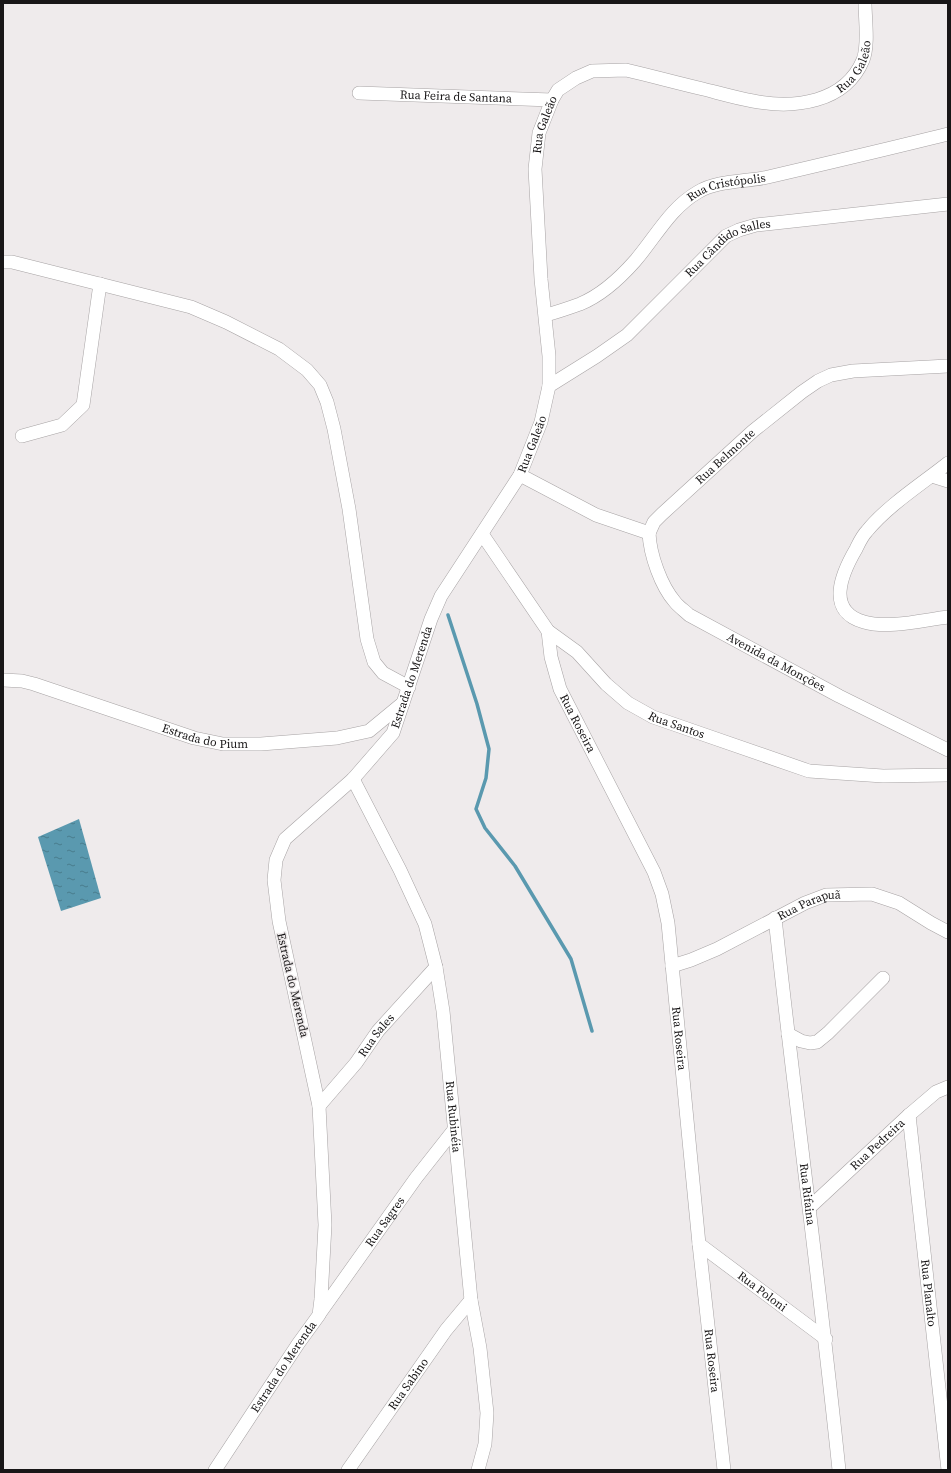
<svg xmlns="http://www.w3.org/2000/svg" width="951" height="1473" font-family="'Source Serif 4',serif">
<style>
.water{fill:url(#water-ripples)}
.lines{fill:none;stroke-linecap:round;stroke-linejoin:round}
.stream{stroke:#5a99af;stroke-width:3.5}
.minor-casing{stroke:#a7a3a4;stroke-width:14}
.minor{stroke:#fff;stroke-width:13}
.labels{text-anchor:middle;stroke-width:3;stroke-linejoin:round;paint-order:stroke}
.street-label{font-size:12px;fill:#181617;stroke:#efebec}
</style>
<defs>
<pattern id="water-ripples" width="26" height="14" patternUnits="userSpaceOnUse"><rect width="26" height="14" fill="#5a99af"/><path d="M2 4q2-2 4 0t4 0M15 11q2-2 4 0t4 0" fill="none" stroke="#497c8d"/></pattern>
</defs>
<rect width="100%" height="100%" fill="#efebec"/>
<polygon class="water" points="79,819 101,898 61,911 38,837"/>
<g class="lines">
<polyline class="stream" points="448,615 477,704 489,749 486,778 476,809 485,828 515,866 571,959 592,1031"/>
<defs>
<g id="minor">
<path id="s1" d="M359,93L552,100"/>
<polyline points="3,262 12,262 191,307 226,322 279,349 307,370 320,385 327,402 334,429 349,509 367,639 374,662 383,673 409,687"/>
<path id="s2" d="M546,315C557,312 569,308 580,304C602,295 620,278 635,261C655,238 670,208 698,192C718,180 745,182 768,177C828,163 888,149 948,134"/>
<path id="s3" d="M549,386L597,356L627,335L726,236L739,230L756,225L948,204"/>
<polyline points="22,436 62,425 83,405 100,284"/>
<path d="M948,463C923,483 887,506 867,531C862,536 859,543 856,549C842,573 825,611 864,622C888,629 923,620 948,617"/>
<polyline points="520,475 596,515 649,533"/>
<polyline points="932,476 948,481"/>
<path id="s4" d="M649,533C650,555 661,586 675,602C679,607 685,611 689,615L839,696L948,750"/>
<path id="s5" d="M649,533L654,522L662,514L753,431L802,392L818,381L831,375L853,371L948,366"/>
<path id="s6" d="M482,534L548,631L577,652L606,684L628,703L653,717L809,771L883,776L948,775"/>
<path id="s7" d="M548,631L551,657L560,689L654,872L662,894L668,923L699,1244L724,1470"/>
<path id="s8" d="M3,680L22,681L34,684L194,738L223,744H261L337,738L369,731L403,703"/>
<path id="s9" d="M353,779L400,870L425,924L436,967L443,1011L471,1300L480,1348L487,1413L485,1444L478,1470"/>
<path id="s10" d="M775,918C795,1102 820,1286 839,1470"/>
<path id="s11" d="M672,966L691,960L717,949L805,903L826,895L872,894L899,903L931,923L948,932"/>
<polyline points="788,1034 801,1041 810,1043 817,1042 828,1033 883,978"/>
<path id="s12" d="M319,1106L356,1063L378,1031L436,967"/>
<path id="s13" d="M909,1115L948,1470"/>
<path id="s14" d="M810,1207L909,1115L936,1092L948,1087"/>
<path id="s15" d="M699,1244L826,1339"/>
<path id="s16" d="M320,1313L416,1178L453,1131"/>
<path id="s17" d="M215,1470L298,1344L319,1315L321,1299L325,1225L319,1106L279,921L274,880L276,860L285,839L353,779L393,733L431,619L441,596L520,475L541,422L549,386V356L541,279L535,169L539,133L552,100L558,90L576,78L592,71L626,70C652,76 677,83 703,89C719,93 736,98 753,101C794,109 845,103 863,60C869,45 865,19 865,3"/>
<path id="s18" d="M348,1470L446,1330L471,1300"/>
</g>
</defs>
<use href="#minor" class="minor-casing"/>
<use href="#minor" class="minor"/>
</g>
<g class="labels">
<g class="street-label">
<text dy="4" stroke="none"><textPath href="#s17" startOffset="1827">Rua Galeão</textPath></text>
<text dy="4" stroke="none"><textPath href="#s1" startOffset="97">Rua Feira de Santana</textPath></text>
<text dy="4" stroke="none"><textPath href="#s17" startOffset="1468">Rua Galeão</textPath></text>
<text dy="4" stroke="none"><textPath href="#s2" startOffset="229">Rua Cristópolis</textPath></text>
<text dy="4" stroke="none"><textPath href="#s3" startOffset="229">Rua Cândido Salles</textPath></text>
<text dy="4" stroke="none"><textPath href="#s17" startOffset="1144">Rua Galeão</textPath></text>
<text dy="4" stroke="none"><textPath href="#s5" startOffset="109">Rua Belmonte</textPath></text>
<text dy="4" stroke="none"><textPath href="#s4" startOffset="193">Avenida da Monções</textPath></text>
<text dy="4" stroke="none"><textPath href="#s17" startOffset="880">Estrada do Merenda</textPath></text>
<text dy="4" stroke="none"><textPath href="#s7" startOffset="98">Rua Roseira</textPath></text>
<text dy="4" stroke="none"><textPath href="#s6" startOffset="279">Rua Santos</textPath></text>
<text dy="4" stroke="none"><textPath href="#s8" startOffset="211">Estrada do Pium</textPath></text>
<text dy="4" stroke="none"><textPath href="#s11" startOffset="151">Rua Parapuã</textPath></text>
<text transform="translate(293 985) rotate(77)" y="4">Estrada do Merenda</text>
<text dy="4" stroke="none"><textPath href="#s12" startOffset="91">Rua Sales</textPath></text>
<text dy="4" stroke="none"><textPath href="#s7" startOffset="434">Rua Roseira</textPath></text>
<text dy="4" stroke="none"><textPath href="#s9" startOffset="357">Rua Rubinéia</textPath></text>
<text dy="4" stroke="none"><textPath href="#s14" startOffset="92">Rua Pedreira</textPath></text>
<text dy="4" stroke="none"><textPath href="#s10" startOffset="278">Rua Rifaina</textPath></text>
<text dy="4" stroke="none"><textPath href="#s16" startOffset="112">Rua Sagres</textPath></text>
<text dy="4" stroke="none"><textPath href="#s15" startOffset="79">Rua Poloni</textPath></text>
<text dy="4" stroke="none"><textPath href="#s13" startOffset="179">Rua Planalto</textPath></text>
<text dy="4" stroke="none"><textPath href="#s7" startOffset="758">Rua Roseira</textPath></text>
<text dy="4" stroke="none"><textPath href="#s17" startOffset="124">Estrada do Merenda</textPath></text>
<text dy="4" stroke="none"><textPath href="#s18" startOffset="105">Rua Sabino</textPath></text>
</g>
</g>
<rect width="951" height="1473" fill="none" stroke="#181617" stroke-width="8"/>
</svg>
